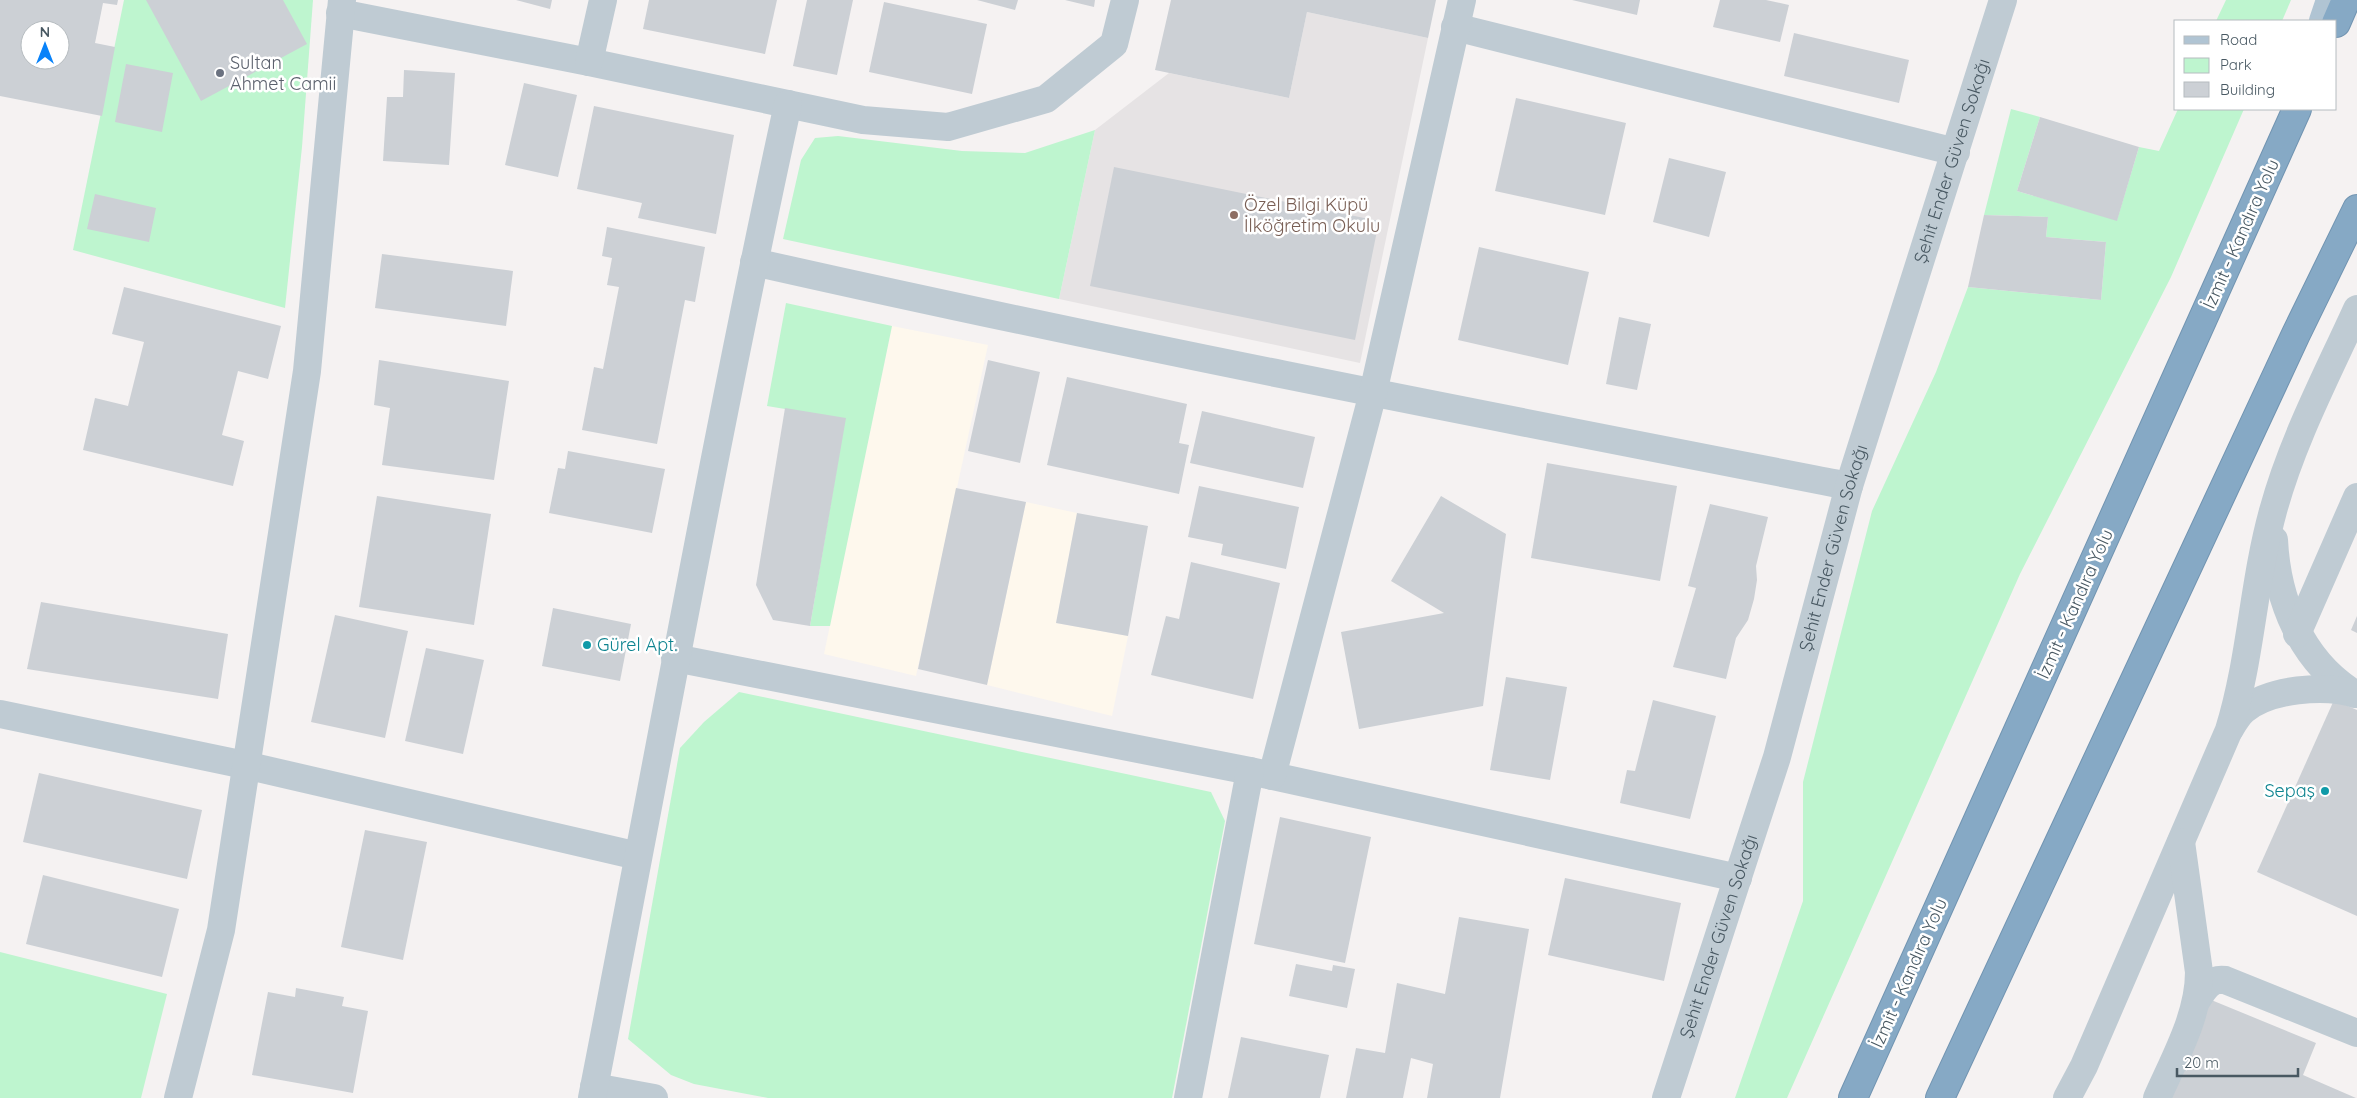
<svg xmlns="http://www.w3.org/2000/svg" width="2357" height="1098" font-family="Quicksand,sans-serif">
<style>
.commercial{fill:#fef8ed}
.education{fill:#e6e3e4}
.green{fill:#bef5cf}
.building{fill:#ccd0d5;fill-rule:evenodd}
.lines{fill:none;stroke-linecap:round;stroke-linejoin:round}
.highway-casing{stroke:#7194b1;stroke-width:30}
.minor{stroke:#bfcbd3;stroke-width:28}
.major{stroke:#b0c4d3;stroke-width:28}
.highway{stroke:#86a9c5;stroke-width:28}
.worship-dot{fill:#6b7280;stroke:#fff;stroke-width:2}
.education-dot{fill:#8d6e63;stroke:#fff;stroke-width:2}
.culture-dot{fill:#0f9aa8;stroke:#fff;stroke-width:2}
.labels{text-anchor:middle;stroke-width:5;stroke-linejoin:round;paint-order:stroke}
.worship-label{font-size:18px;fill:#5b616d;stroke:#fff;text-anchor:start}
.street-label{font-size:18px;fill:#485862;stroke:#fff}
.education-label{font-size:18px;fill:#785e54;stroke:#fff;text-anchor:start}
.culture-label{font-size:18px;fill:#0d838f;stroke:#fff;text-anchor:start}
</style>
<rect width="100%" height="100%" fill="#f5f2f2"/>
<g class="commercial">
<polygon points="892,326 988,345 916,676 824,654"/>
<polygon points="1026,502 1077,513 1056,623 1128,636 1112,716 987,685"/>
</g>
<polygon class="education" points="1307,12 1428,38 1360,363 1059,299 1095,130 1169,73 1289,98"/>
<g class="green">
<polygon points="124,0 313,0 302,147 285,308 73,250"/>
<polygon points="2226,0 2291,0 2282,21 2216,21"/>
<polygon points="2011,109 2040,117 2017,191 2117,220 2139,147 2159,151 2178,109 2244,109 2171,277 2020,574 1787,1098 1735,1098 1803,901 1803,782 1872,511 1936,372 1968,287 2101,300 2106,242 2046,237 2048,217 1984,215"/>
<polygon points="1095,130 1059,299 783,239 801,160 815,138 838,136 962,151 1025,153"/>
<polygon points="786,303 892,326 830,626 810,626 845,419 767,406"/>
<polygon points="739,692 1211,792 1225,821 1172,1098 768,1098 694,1084 671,1075 628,1039 680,748 704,722"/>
<polygon points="0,952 167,994 141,1098 0,1098"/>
</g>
<g class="building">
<path d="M0,0H118L117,5L103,3L95,43L115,47L102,116L0,96ZM30,30H60V60H30Z"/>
<polygon points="146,0 283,0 307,44 201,101"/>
<polygon points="516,0 552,0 550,9"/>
<polygon points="649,0 777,0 765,54 643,29"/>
<polygon points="807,0 853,0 837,75 793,66"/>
<polygon points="977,0 1018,0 1015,10"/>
<polygon points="1065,0 1095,0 1094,7"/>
<polygon points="1171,0 1436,0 1428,38 1307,12 1289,98 1155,70"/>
<polygon points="1572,0 1640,0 1637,15"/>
<polygon points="1720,0 1766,0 1789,5 1780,42 1713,27"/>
<polygon points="884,2 987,24 972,94 869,72"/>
<polygon points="1794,33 1909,60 1899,103 1784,76"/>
<polygon points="126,64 173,73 162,132 115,122"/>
<polygon points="404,70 455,73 449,165 383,161 387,97 403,97"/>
<polygon points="524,83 577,95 558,177 505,165"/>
<polygon points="1516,98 1626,123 1605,215 1495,191"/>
<polygon points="594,106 734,135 716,234 638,218 642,203 577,189"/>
<polygon points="2040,117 2139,147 2117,221 2017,191"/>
<polygon points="1669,158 1726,172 1709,237 1653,222"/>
<polygon points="1114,167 1379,221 1355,340 1090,286"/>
<polygon points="95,194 156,208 149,242 87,229"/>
<polygon points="1984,215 2048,217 2046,237 2106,242 2101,300 1968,287"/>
<polygon points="607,227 705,247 695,302 685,300 657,444 582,430 594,367 603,369 619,287 607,285 612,258 602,256"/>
<polygon points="1479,247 1589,272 1568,365 1458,340"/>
<polygon points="382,254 513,271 506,326 375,308"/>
<polygon points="124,287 281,326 268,379 238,371 222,435 244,441 233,486 83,450 95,398 128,406 144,342 112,334"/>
<polygon points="1619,317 1651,324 1637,390 1606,384"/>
<polygon points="379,360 509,381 494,480 382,465 390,408 374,405"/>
<polygon points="988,360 1040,372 1020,463 968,451"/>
<polygon points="1067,377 1187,404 1179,443 1189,445 1179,494 1047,465"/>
<polygon points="785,408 846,418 810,626 773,620 756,585"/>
<polygon points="1202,411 1315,437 1303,488 1190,463"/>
<polygon points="568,451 665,469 652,533 549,513 558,468 565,469"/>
<polygon points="1547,463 1677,486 1660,581 1531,558"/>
<polygon points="1199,486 1299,507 1286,569 1221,555 1223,544 1188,537"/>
<polygon points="956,488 1026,502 987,685 918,669"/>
<polygon points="377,496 491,514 474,625 359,607"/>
<polygon points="1441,496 1506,534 1483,706 1359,729 1341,632 1444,613 1391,581"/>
<polygon points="1710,504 1768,517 1756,566 1757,580 1754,599 1748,620 1736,638 1726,679 1673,667 1696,588 1688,586"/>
<polygon points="1077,513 1148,526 1128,636 1056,623"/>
<polygon points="1191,562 1280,583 1253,699 1151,675 1166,616 1179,619"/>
<polygon points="41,602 228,634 218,699 27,669"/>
<polygon points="553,608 631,624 620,681 542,666"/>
<polygon points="335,615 408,631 385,738 311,722"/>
<polygon points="2357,616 2357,633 2351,630"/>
<polygon points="426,648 484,660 463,754 405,741"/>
<polygon points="1506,677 1567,687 1550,780 1490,770"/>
<polygon points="1653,700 1716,716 1690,819 1620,803 1627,770 1635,771"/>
<polygon points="2334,700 2357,710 2357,916 2257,872"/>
<polygon points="39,773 202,810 187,879 23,842"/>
<polygon points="1280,817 1371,837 1345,963 1254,944"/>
<polygon points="365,830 427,842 403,960 341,947"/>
<polygon points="43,875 179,909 162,977 26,944"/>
<polygon points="1565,878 1681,903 1664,981 1548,955"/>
<polygon points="1459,917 1529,929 1500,1098 1427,1098 1433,1064 1411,1058 1403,1098 1346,1098 1356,1048 1385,1053 1397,983 1445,994"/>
<polygon points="1296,964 1332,971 1333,965 1355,969 1347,1008 1289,996"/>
<polygon points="296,988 344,997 342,1006 368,1011 353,1093 252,1075 268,992 295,997"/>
<polygon points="2204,997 2316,1043 2303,1075 2356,1098 2163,1098"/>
<polygon points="1241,1037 1329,1055 1320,1098 1228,1098"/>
</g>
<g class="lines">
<defs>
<g id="highway">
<polyline points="2336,23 2346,0"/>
<polyline points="1853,1098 2297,109"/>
<polyline points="1940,1098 2296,334 2357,209"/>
</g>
</defs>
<use href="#highway" class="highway-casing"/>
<g class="minor">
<polyline points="340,13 589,62 863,120 948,127 1046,99 1114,44 1125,0"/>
<polyline points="1455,27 1956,152"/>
<polyline points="589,62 603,0"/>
<path d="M754,262C1117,344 1484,415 1849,486"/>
<path d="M2274,540C2277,600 2301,661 2355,694"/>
<polyline points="2297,634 2357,497"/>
<polyline points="675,658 1250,771 1738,878"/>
<polyline points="0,714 245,765 638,856"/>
<path d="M2230,729C2234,722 2238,715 2244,710C2270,689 2324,684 2356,694"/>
<polyline points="1272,776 1373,393 1462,0"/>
<path d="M2197,1000C2204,989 2210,978 2225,980L2357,1033"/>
<polyline points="594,1087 654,1098"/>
<polyline points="178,1098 221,930 307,371 342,0"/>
<path d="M592,1098C657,766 716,434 788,104"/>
<polyline points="1188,1098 1250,771"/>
<path id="s1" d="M1666,1098L1777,757L1849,486L2003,0"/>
<path d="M2067,1098L2084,1066L2229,730C2251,659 2253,583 2273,511C2292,441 2327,375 2357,309"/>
<path d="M2157,1098C2174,1059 2199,1016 2199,972L2181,842"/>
</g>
<polyline class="major" points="2323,21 2330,0"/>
<use href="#highway" class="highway"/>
</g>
<circle class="worship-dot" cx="220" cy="73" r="5"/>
<circle class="education-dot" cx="1234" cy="215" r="5"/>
<g class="culture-dot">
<circle cx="587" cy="645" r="5"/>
<circle cx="2325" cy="791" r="5"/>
</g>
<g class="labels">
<g class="worship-label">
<text x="230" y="69">Sultan<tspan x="230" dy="21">Ahmet Camii</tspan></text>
</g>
<g class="street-label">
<text dy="6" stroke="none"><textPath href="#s1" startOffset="980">Şehit Ender Güven Sokağı</textPath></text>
<text transform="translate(2241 234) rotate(-66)" y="6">İzmit - Kandıra Yolu</text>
<text dy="6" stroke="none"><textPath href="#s1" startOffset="575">Şehit Ender Güven Sokağı</textPath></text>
<text transform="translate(2075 604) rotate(-66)" y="6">İzmit - Kandıra Yolu</text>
<text dy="6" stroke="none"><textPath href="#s1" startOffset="170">Şehit Ender Güven Sokağı</textPath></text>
<text transform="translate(1909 973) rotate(-66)" y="6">İzmit - Kandıra Yolu</text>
</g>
<g class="education-label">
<text x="1244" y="211">Özel Bilgi Küpü<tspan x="1244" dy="21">İlköğretim Okulu</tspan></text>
</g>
<g class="culture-label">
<text x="597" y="651">Gürel Apt.</text>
<text x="2315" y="797" text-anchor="end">Sepaş</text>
</g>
</g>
<rect x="2174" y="20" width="162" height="90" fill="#ffffff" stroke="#b6bcc0"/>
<rect x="2184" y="36" width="25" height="8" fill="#b0c4d3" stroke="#b6bcc0"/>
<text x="2220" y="45" font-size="15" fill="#485862">Road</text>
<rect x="2184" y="58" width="25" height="15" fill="#bef5cf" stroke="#b6bcc0"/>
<text x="2220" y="70" font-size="15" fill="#485862">Park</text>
<rect x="2184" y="82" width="25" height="15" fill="#ccd0d5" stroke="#b6bcc0"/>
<text x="2220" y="95" font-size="15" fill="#485862">Building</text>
<g transform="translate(45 45)"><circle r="24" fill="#ffffff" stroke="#b6bcc0"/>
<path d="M0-4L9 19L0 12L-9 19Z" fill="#0882f9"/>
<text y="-8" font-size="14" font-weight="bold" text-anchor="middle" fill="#485862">N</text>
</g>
<path d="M2177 1068v8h121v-8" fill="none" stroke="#485862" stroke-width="2.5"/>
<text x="2184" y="1068" font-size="15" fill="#485862" stroke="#ffffff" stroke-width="4" paint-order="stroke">20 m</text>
</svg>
